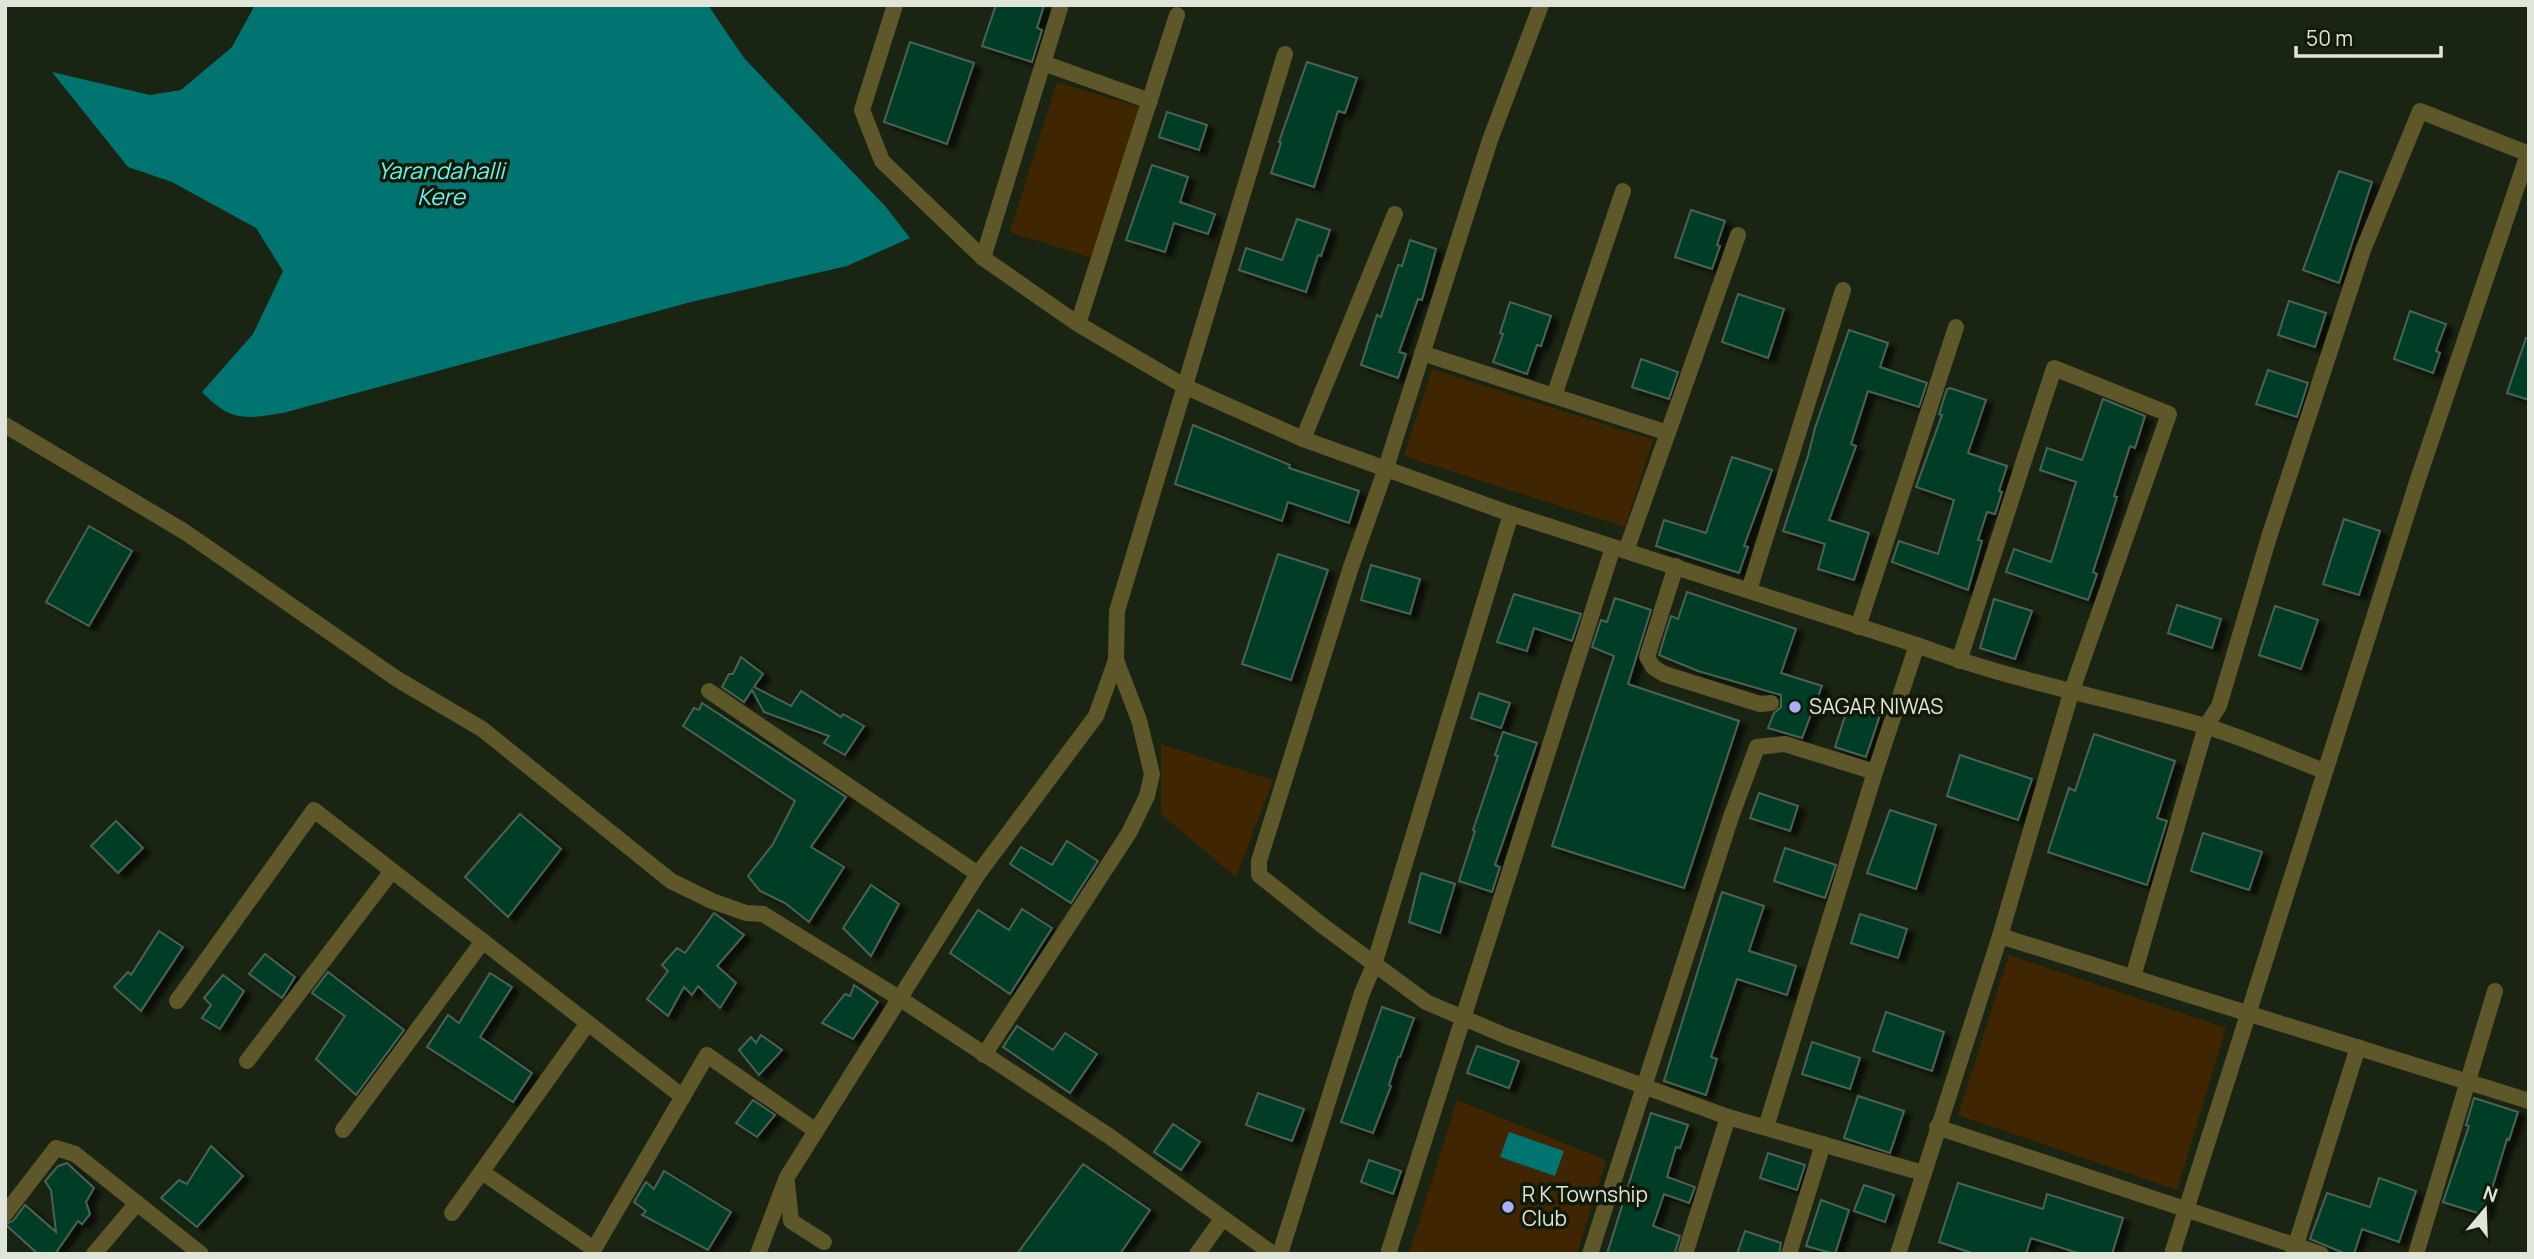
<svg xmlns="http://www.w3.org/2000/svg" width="2534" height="1259" font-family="Manrope,sans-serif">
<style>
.green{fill:#402600}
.water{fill:#007471}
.building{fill:#023e27;stroke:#4a6255;stroke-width:2;filter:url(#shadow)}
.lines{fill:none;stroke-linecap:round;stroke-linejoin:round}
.minor{stroke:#5e5729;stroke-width:16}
.poi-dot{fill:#abaffb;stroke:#111a09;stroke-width:2.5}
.labels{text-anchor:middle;stroke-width:7;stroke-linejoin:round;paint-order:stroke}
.poi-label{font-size:21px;fill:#dfe5d9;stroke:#111a09;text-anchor:start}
.water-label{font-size:23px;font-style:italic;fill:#6cf2ec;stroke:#111a09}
</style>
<defs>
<filter id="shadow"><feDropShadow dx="7" dy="4.5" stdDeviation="2" flood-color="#0009"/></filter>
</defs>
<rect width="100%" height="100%" fill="#1a2412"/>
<g class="green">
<polygon points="1057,82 1139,107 1092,258 1010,232"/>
<polygon points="1432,369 1653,440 1625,527 1404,456"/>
<polygon points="1161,744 1273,780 1236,877 1161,814"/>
<polygon points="2009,955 2226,1028 2177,1190 1958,1115"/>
<polygon points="1457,1100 1606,1160 1577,1254 1409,1254"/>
</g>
<g class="water">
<path d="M255,5H708L744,58L886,207L910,238L847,266L691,302L283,413C244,419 231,422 202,392L253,334L283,271L256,228L172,182L128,167L52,72L150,95L181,90L232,47Z"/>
<polygon points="1509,1132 1564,1151 1555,1176 1500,1157"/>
</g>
<g class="building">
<polygon points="996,5 1044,5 1037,28 1042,30 1032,62 982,46"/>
<polygon points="910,42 974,63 947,144 884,122"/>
<polygon points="1307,62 1357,78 1345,113 1338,111 1314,187 1271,173 1281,143 1279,142"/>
<polygon points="1167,112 1207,125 1199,150 1159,137"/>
<polygon points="1152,165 1188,177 1180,202 1215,214 1208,234 1174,223 1165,252 1126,240"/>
<polygon points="2339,171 2372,182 2339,283 2303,270"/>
<polygon points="1691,210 1725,221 1717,245 1720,246 1712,269 1675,257"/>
<polygon points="1297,219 1330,230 1321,256 1318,255 1306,292 1239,270 1246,248 1282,260"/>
<polygon points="1410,240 1436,249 1422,300 1418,299 1399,352 1406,354 1398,378 1361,365 1377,315 1381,317 1398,265 1402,266"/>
<polygon points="1738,294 1784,309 1768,358 1722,342"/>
<polygon points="2289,301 2326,313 2315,347 2278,335"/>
<polygon points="1510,302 1551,316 1541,346 1537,345 1527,374 1493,362 1503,334 1500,333"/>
<polygon points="2410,311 2446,324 2436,351 2440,353 2433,373 2394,359"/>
<polygon points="1849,330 1888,343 1880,367 1927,383 1919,407 1868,391 1851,444 1856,446 1829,520 1869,533 1854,580 1818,569 1825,544 1783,531 1808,456 1815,428"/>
<polygon points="2526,338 2529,338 2529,400 2507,393"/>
<polygon points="1641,359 1678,372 1669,399 1632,387"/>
<polygon points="2268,370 2308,383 2297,417 2256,404"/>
<polygon points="1950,388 1986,400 1968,453 2007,466 1999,491 2002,492 1995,514 1987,512 1978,540 1982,541 1968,590 1892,562 1899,541 1938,554 1954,500 1916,487 1942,415 1939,414 1947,389"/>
<polygon points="2103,399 2145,416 2135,448 2130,446 2114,496 2117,497 2093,572 2097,574 2088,600 2006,572 2014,549 2051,562 2076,482 2040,470 2047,448 2082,460"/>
<polygon points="1193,425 1290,465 1289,468 1359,491 1349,523 1288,502 1282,521 1175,484"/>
<polygon points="1732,457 1772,470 1744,546 1748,547 1739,573 1656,546 1664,520 1706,533"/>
<polygon points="2344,519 2380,531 2359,595 2323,584"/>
<polygon points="89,526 132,551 89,626 46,602"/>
<polygon points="1278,554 1328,570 1291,680 1242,664"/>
<polygon points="1371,565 1420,579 1410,614 1361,600"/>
<polygon points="1687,592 1796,629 1781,673 1822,686 1802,738 1768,728 1774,713 1781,707 1781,695 1698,671 1659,655 1671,616 1678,619"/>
<polygon points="1514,594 1581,614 1572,641 1534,628 1527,651 1497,642"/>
<polygon points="1615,598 1651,610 1628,684 1739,721 1684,888 1552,846 1614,656 1592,647 1601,620 1607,622"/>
<polygon points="1994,599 2032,611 2015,659 1980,648"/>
<polygon points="2177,605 2221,619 2212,648 2168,633"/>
<polygon points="2275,606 2318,620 2301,669 2259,655"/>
<polygon points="741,657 763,674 754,687 791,706 801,691 841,717 843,714 864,726 845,755 824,743 829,736 764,712 752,690 744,702 722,687 729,674 733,674"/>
<polygon points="1479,693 1510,703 1501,728 1471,718"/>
<polygon points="1850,701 1881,712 1866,757 1835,747"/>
<polygon points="702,703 846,797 811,847 844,867 809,922 785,903 760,891 748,876 773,844 795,801 683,726 694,708 699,710"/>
<polygon points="1503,732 1537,743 1495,865 1500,867 1492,892 1459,881 1475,831 1473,830 1498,756 1495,755"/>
<polygon points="2094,734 2175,761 2157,818 2167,821 2147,885 2048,852 2069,788 2075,791"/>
<polygon points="1960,755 2032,779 2018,820 1947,796"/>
<polygon points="1759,793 1798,806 1790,831 1750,818"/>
<polygon points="1890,810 1936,825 1916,889 1867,873"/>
<polygon points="520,814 561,849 508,917 465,877"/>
<polygon points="116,821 143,848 118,873 91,846"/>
<polygon points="2203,833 2262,852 2249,890 2191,871"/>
<polygon points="1067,841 1098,861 1071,903 1010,864 1021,847 1052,865"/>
<polygon points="1785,848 1836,865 1825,898 1774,881"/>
<polygon points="1421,873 1455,884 1440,933 1409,922"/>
<polygon points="871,885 899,904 871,956 843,928"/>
<polygon points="1722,892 1764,906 1749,951 1796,966 1787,995 1737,979 1711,1057 1717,1059 1706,1095 1664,1081"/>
<polygon points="1022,909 1052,928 1010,994 950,953 978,910 1009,930"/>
<polygon points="714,913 744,935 717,966 736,983 720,1008 698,986 692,995 684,987 668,1016 647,999 668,971 662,965 677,948 685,953"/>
<polygon points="1860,914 1907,929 1898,958 1851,943"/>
<polygon points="159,931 183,947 141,1011 114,987 128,972 131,975"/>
<polygon points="265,954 295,977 282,998 249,974"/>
<polygon points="328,972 404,1030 356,1095 316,1059 345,1016 312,993"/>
<polygon points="490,973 512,987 480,1037 532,1073 513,1102 427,1047 448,1015 459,1023"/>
<polygon points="223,975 244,991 220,1029 202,1018 211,1005 204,998"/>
<polygon points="854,985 878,1002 853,1039 822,1023 845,994 850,996"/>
<polygon points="1382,1007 1414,1018 1400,1057 1398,1057 1389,1085 1391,1086 1373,1133 1341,1122"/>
<polygon points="1886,1012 1944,1032 1932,1071 1873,1051"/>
<polygon points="1017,1026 1053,1050 1065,1033 1097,1054 1070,1093 1003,1047"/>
<polygon points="761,1035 782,1050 759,1075 739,1050 751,1037 756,1043"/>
<polygon points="1812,1042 1860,1058 1850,1089 1802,1074"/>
<polygon points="1477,1046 1519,1061 1509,1088 1467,1073"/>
<polygon points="1258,1093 1304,1109 1292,1141 1246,1125"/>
<polygon points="1858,1096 1904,1111 1890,1153 1844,1138"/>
<polygon points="2474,1098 2518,1112 2509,1140 2507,1139 2484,1215 2443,1202 2469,1126 2466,1125"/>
<polygon points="753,1100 775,1115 757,1137 736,1123"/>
<polygon points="1651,1113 1688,1125 1680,1148 1676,1147 1667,1177 1695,1187 1689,1203 1664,1194 1653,1226 1680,1236 1675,1252 1674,1254 1607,1254"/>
<polygon points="1173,1124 1200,1142 1181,1170 1154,1152"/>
<polygon points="211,1146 243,1176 197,1227 161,1198 179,1180 187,1184"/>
<polygon points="1768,1153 1805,1165 1797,1190 1760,1178"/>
<polygon points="1369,1160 1401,1171 1393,1194 1361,1182"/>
<polygon points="67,1163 94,1188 86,1202 90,1214 82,1224 78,1221 55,1254 38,1254 5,1224 13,1221 25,1205 56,1232 51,1190 45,1181 58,1166"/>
<polygon points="1083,1164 1150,1210 1120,1254 1017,1254"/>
<polygon points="664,1171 731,1212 708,1250 642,1215 646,1211 634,1202 646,1182 654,1189"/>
<polygon points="2379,1178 2416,1191 2399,1242 2362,1229 2354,1254 2346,1254 2310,1239 2327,1193 2370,1207"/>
<polygon points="1958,1183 2043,1209 2047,1194 2123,1218 2112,1254 2081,1254 2031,1238 2026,1254 1975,1254 1939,1242"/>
<polygon points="1864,1185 1894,1195 1885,1222 1854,1211"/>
<polygon points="1821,1200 1849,1210 1835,1254 1806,1246"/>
<polygon points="1745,1231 1781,1243 1779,1254 1737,1254"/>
</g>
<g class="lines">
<g class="minor">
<path d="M895,5L862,110L882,161L983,258L1078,324L1184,386L1303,439L1511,514L1917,645C2011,681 2109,698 2205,726C2245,738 2285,756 2324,771"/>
<polyline points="1541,5 1490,140 1385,471 1351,567 1259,861 1259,875 1323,926 1426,1002 1506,1036 1728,1117 1923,1173"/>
<polyline points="1043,63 1150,101"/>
<polyline points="1623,191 1554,396 1668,433"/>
<polyline points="983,258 1061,5"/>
<polyline points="1078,324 1177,15"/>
<polyline points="1422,353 1554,396"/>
<polyline points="5,425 185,532 397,679 482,729 671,881 712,901 746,913 763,914 899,998 1109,1136 1273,1254"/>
<polyline points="1303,439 1395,214"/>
<polyline points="1626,551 1738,235"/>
<polyline points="1676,566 1647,657 1653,667 1664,674 1760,704 1771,703"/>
<polyline points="1749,590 1843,290"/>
<polyline points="1858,627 1956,327"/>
<polyline points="709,691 978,874"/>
<polyline points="2000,936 2529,1101"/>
<polyline points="2133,977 2206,726 2219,706 2269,537 2363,250 2420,111 2529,154"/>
<polyline points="177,1001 314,810 683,1097"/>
<polyline points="984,1055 1129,833 1147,796 1152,774 1139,720 1116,660"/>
<polyline points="247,1061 392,871"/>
<polyline points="1766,1127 1875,772 1917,645"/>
<polyline points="1937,1127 2321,1254"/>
<polyline points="343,1130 483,941"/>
<polyline points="482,1172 594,1249"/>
<polyline points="787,1183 791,1221 824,1242"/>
<polyline points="452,1213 588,1023"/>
<polyline points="5,1214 56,1148 75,1154 201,1254"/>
<polyline points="94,1254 137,1203"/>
<polyline points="591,1254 707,1055 816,1131"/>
<polyline points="758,1254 787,1177 978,874 1096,716 1116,660 1117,611 1285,54"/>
<polyline points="1197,1254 1223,1218"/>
<polyline points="1280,1254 1362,993 1374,965 1511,514"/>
<polyline points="1388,1254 1613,547"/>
<polyline points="1590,1254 1731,817 1757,747 1785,744 1875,772"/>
<polyline points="1685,1254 1728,1117"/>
<polyline points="1789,1254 1823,1144"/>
<polyline points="1898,1254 2000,936 2071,693 2169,414 2054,368 1959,661"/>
<polyline points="2172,1254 2418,479 2528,154"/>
<polyline points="2293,1254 2358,1047"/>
<polyline points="2416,1254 2495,991"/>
</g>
</g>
<g class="poi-dot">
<circle cx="1795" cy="707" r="7"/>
<circle cx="1508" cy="1207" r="7"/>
</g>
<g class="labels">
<g class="poi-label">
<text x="1809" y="714">SAGAR NIWAS</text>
<text x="1522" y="1202">R K Township<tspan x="1522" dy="24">Club</tspan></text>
</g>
<g class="water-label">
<text x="441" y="179">Yarandahalli<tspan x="441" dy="26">Kere</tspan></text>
</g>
</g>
<rect width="2534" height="1259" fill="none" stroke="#dfe5d9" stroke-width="14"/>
<g transform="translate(2485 1210) rotate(19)" stroke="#111a09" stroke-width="5" paint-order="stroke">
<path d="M0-5L12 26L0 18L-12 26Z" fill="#dfe5d9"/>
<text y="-10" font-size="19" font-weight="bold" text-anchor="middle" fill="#dfe5d9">N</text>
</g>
<path d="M2296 46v10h145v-10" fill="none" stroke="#dfe5d9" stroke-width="3.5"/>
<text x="2306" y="46" font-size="21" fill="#dfe5d9" stroke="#111a09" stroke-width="5" paint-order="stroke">50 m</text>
</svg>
